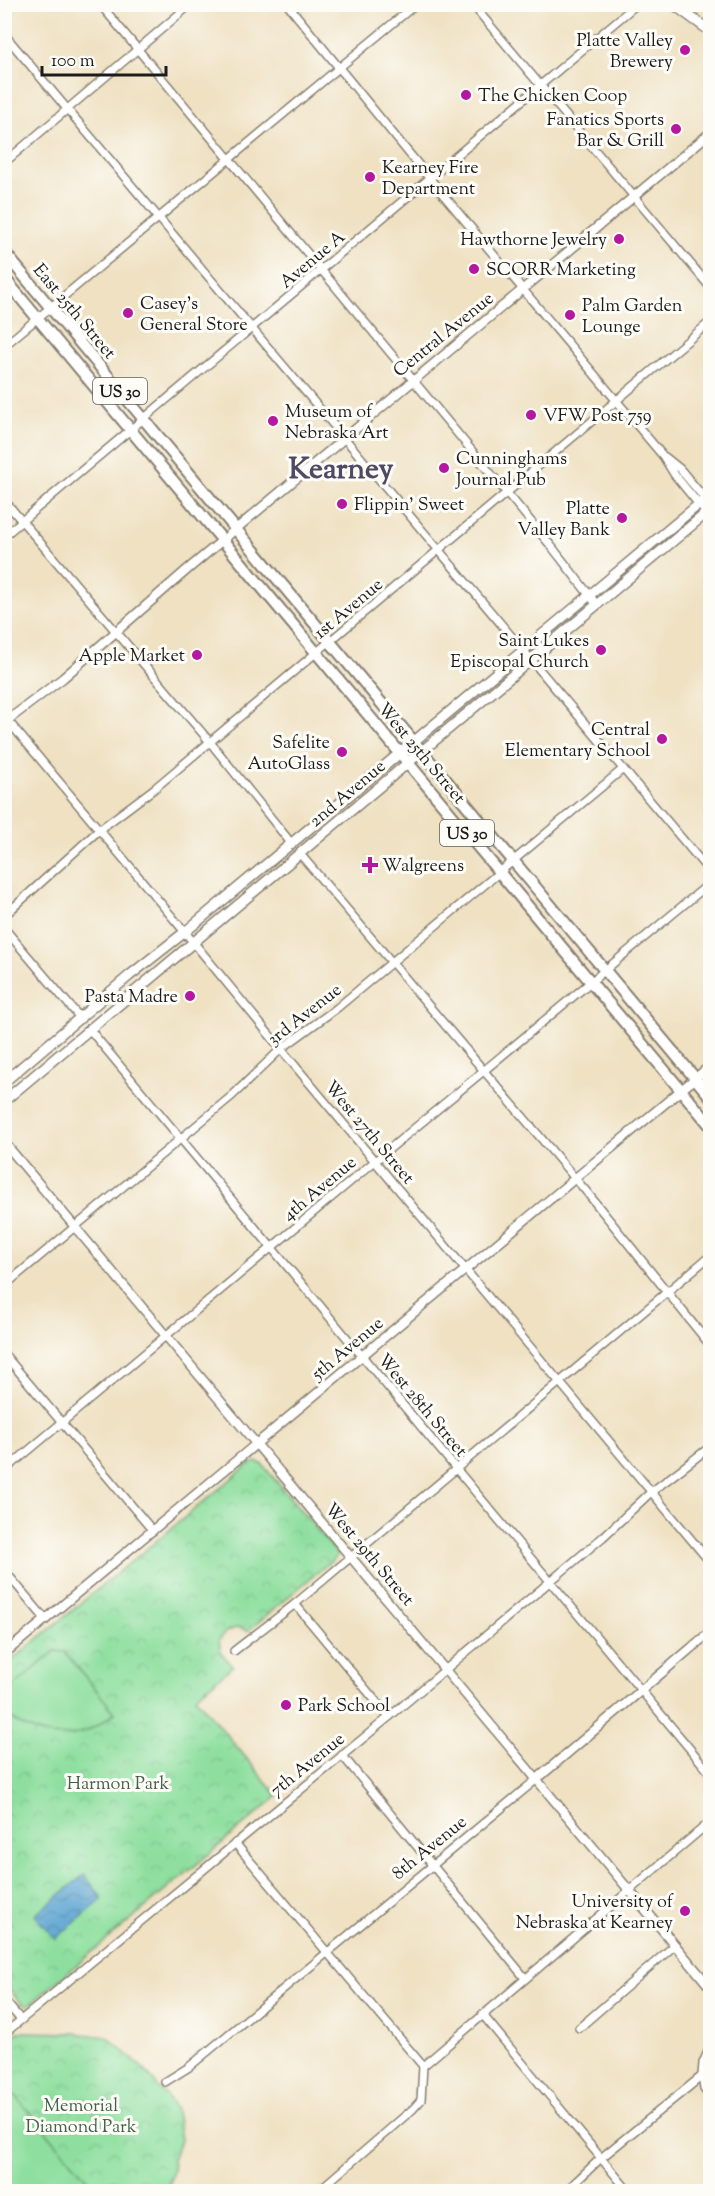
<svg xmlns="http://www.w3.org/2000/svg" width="715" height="2196" font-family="'Sorts Mill Goudy',serif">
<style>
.park{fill:url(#park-crowns);stroke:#557e5e;stroke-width:1.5}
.pitch{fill:#8edf9f;stroke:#557e5e;stroke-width:1.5}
.water{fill:url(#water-waves);stroke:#3c6077;stroke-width:1.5}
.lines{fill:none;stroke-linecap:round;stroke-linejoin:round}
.minor-casing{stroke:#867e6f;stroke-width:10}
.tertiary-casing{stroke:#867e6f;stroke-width:11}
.secondary-casing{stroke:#867e6f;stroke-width:12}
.primary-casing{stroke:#867e6f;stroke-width:14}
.minor{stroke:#fff;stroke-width:7}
.tertiary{stroke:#fff;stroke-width:8}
.secondary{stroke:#fff;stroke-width:9}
.primary{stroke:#fff;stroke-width:10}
.poi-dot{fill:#b5179e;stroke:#fdfcf7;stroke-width:2}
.labels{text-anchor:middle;stroke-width:6;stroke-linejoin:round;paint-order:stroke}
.shield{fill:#fdfcf7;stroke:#605f5e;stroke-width:1.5}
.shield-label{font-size:16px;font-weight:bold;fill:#1c1c1c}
.poi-label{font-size:18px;fill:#1c1c1c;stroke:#fdfcf7;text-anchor:start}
.street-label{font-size:18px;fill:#1c1c1c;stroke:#fdfcf7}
.park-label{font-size:18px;fill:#44604a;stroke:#fdfcf7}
.town-label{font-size:30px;font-weight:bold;fill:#4e4a63;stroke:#fdfcf7}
</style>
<defs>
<pattern id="park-crowns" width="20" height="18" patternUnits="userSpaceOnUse" patternTransform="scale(1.5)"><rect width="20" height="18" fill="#8edf9f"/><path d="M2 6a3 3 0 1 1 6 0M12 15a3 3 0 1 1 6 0" fill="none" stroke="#7abf88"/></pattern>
<pattern id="water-waves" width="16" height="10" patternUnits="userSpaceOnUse" patternTransform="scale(1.5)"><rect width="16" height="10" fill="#5ca4d2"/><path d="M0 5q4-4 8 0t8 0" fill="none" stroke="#4b85aa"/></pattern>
</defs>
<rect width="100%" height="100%" fill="#fdfcf7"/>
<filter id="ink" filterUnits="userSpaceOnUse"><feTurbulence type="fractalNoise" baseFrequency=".0167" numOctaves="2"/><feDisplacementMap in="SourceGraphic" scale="12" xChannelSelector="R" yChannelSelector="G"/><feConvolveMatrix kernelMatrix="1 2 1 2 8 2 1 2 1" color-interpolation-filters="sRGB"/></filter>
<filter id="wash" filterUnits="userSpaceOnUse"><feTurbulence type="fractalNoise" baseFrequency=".008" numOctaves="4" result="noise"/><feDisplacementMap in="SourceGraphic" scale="24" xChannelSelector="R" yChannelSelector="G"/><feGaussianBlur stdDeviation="1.35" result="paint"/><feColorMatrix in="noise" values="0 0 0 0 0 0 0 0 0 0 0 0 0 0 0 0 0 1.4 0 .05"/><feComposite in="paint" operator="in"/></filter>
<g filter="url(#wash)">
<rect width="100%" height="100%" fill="#efe1c2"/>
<g class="park">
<polygon points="255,1462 262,1464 338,1555 248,1631 238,1627 226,1632 219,1640 221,1653 233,1666 195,1697 278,1796 28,2006 22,2004 5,1984 4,1667 248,1465"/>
<polygon points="18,2032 74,2033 107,2037 144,2069 175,2107 181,2140 172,2159 173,2169 168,2191 5,2192 5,2044"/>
</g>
<g class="pitch">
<path d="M55,1651L65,1652L115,1713C107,1718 100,1725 91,1729C62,1743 28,1734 5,1713V1694Z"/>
<polygon points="15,2095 96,2190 96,2191 5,2191 5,2100"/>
</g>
<polygon class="water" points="84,1875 103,1899 55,1939 35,1915"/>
</g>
<g filter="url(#ink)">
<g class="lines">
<defs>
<g id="minor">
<polyline points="100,4 552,547 597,605"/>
<polyline points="287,4 430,179 663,456 674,474 710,518"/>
<polyline points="472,4 710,287"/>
<polyline points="4,34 710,872"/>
<polyline points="4,163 191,4"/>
<polyline points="4,346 416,4"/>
<polyline points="665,457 680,469 710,505"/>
<polyline points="4,500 210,742 291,843"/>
<polyline points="4,536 637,4"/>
<polyline points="4,716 194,943 281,1049 710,1562"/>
<polyline points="300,854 585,1190 710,1345"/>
<polyline points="4,916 99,830 155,788 710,322"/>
<polyline points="4,928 81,1019"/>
<polyline points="90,1030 710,1773"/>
<polyline points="4,1286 233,1095 281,1049 337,1008 623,769"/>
<polyline points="4,1354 153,1531"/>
<polyline points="4,1471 375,1161 710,883"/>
<polyline points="4,1570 46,1620"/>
<polyline points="295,1604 389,1717"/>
<polyline points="234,1651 295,1604 710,1256"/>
<polyline points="342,1755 525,1978"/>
<polyline points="235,1843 423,2066"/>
<polyline points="4,2000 21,2020"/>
<polyline points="482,2014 629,2192"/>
<polyline points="579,2028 675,1945"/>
<polyline points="4,2034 389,1717 603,1537 650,1493 710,1447"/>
<polyline points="702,2076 704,2089 710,2097"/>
<polyline points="165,2082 189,2067 537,1779"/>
<polyline points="317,2192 413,2109 421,2100 423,2066 710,1822"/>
<polyline points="565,2192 601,2158 702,2076 703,2063 710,2047"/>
</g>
<g id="tertiary">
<polyline points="4,723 63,678 188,569 710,133"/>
<polyline points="4,1142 710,1987"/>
<polyline points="4,1654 710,1066"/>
<polyline points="537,1779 710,1632"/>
</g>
<g id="secondary">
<polyline points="673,4 710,31"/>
<polyline points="4,1082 129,976 185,932 710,495"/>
<polyline points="4,1101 710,510"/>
</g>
<g id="primary">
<polyline points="4,252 710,1096"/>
<polyline points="4,278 710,1125"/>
</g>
</defs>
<use href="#minor" class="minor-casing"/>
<use href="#tertiary" class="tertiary-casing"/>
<use href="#secondary" class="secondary-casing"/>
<use href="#primary" class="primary-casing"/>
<use href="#minor" class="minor"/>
<use href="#tertiary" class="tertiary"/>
<use href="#secondary" class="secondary"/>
<use href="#primary" class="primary"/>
</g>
</g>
<g class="poi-dot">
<circle cx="685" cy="50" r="6"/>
<circle cx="466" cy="95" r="6"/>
<circle cx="676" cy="129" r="6"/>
<circle cx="370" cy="177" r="6"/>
<circle cx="619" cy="239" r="6"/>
<circle cx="474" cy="269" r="6"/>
<circle cx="128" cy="313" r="6"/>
<circle cx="570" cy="315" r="6"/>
<circle cx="531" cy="415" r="6"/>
<circle cx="273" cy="421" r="6"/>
<circle cx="444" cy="468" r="6"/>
<circle cx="342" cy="504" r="6"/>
<circle cx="622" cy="518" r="6"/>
<circle cx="601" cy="650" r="6"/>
<circle cx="197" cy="655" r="6"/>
<circle cx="662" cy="739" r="6"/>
<circle cx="342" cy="752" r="6"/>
<path d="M367 856h6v6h6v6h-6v6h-6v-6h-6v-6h6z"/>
<circle cx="190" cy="996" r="6"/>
<circle cx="286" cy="1705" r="6"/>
<circle cx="685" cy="1911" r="6"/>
</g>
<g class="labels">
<g class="shield">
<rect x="93" y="378" width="54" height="26" rx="4.5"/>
<rect x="440" y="820" width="54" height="26" rx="4.5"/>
</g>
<g class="shield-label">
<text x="120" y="397">US 30</text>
<text x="467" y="839">US 30</text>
</g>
<g class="poi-label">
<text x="673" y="46" text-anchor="end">Platte Valley<tspan x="673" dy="21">Brewery</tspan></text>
<text x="478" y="101">The Chicken Coop</text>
<text x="664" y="125" text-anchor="end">Fanatics Sports<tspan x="664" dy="21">Bar &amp; Grill</tspan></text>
<text x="382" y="173">Kearney Fire<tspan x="382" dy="21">Department</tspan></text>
<text x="607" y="245" text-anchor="end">Hawthorne Jewelry</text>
<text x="486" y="275">SCORR Marketing</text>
<text x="140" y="309">Casey's<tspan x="140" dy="21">General Store</tspan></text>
<text x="582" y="311">Palm Garden<tspan x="582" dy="21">Lounge</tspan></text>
<text x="285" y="417">Museum of<tspan x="285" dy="21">Nebraska Art</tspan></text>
<text x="543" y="421">VFW Post 759</text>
<text x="456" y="464">Cunninghams<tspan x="456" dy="21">Journal Pub</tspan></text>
<text x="354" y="510">Flippin' Sweet</text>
<text x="610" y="514" text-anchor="end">Platte<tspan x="610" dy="21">Valley Bank</tspan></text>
<text x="589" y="646" text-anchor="end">Saint Lukes<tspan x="589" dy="21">Episcopal Church</tspan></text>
<text x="185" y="661" text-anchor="end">Apple Market</text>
<text x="650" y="735" text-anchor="end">Central<tspan x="650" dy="21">Elementary School</tspan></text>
<text x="330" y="748" text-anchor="end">Safelite<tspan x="330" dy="21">AutoGlass</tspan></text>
<text x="382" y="871">Walgreens</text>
<text x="178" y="1002" text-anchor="end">Pasta Madre</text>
<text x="298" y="1711">Park School</text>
<text x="673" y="1907" text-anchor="end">University of<tspan x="673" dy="21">Nebraska at Kearney</tspan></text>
</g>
<g class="street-label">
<text transform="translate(312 259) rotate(-40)" y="6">Avenue A</text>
<text transform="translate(75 311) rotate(50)" y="6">East 25th Street</text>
<text transform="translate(443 334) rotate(-39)" y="6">Central Avenue</text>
<text transform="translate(348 608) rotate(-40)" y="6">1st Avenue</text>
<text transform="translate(422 753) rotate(50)" y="6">West 25th Street</text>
<text transform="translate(347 793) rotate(-40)" y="6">2nd Avenue</text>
<text transform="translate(304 1014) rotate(-38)" y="6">3rd Avenue</text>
<text transform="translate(370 1132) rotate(50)" y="6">West 27th Street</text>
<text transform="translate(319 1188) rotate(-40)" y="6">4th Avenue</text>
<text transform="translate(347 1348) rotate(-40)" y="6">5th Avenue</text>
<text transform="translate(423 1405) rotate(50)" y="6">West 28th Street</text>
<text transform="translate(370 1554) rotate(50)" y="6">West 29th Street</text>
<text transform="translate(307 1764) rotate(-39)" y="6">7th Avenue</text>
<text transform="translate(429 1847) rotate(-39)" y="6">8th Avenue</text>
</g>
<g class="park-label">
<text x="118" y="1789">Harmon Park</text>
<text x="81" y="2111">Memorial<tspan x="81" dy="21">Diamond Park</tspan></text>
</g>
<g class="town-label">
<text x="341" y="478">Kearney</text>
</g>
</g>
<rect width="715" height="2196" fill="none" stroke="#fdfcf7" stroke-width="24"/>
<path d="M42 66v9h124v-9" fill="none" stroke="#1c1c1c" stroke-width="3"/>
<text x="51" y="66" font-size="18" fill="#1c1c1c" stroke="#fdfcf7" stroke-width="4.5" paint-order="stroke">100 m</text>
</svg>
